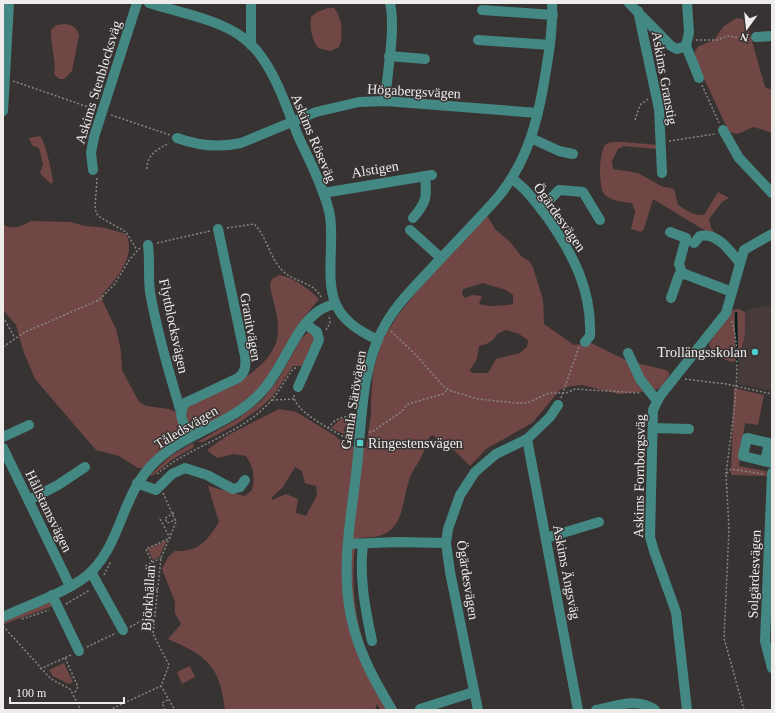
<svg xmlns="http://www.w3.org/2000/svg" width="775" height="713" font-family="'Times New Roman',serif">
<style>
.built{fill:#463a3a}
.green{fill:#704745;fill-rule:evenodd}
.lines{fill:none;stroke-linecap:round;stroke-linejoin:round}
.stream{stroke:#012120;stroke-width:2.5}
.path{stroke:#898585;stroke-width:1.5;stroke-dasharray:2 2;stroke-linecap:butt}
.minor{stroke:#448884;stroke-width:10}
.poi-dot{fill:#54cdc8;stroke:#383333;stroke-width:1.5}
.labels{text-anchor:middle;stroke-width:3;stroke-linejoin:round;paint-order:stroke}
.street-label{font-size:14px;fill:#eeebeb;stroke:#383333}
.poi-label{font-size:14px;fill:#eeebeb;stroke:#383333;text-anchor:end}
</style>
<rect width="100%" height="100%" fill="#383333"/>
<polygon class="built" points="772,305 772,391 738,384 740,323 745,312 752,308"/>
<g class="green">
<path d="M328,8H334C342,17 344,36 339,47L330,51L318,48C311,38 310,28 311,17L317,12Z"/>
<path d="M737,18L743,19L748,27L765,87L772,90V133L754,127C744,129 738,139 728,130L695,59V51L699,46L714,40L724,26Z"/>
<path d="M65,24C72,25 77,27 79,35L72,71L64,79H59L54,74C57,63 50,43 51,30L56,25Z"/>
<path d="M40,136C45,141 52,172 53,181L51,184L40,173L43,164L39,148L32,145L29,138Z"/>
<path d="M623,142L658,145V149L624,146L618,149L612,161L613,169L638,173L661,186L674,189L678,205C686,210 694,216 704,215L718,192L729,198L722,202L709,219L711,228L718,237L709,233L653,199L644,229L641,232L631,229L635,212L632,203C623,202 612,201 605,195C598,189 599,152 605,145C608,141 618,142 623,142Z"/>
<path d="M486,216L488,217L495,229L510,242L522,257L529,261L533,267L543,300L544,324L574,345L591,343L628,361L666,370L670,374L663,385L658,389L648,391L619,394L582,385L571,386L561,389L532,423L486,449L470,466L452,448L432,435C427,439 427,445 424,451C421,459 415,467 411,475C403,493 405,523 386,533C377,539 366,536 356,539C350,581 354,626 372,665C379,680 389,695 398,710H381L377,704L375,710H225C220,667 208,656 168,639L181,624L175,613V602L162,569L168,557L175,551C199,552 207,541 219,522L208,486L245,496L252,490C255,477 254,468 246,456L234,454L217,458L207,450L228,435L279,409L296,412L334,435L347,446L366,448L371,414V401L373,371L382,340L398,315L417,291ZM483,283L506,290L513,295V304C503,306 488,307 479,304L482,296L472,295L465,298L462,294L463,289ZM506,330L519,334L528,340L527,347L520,353L496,359L488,373H472L470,370L477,359L479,346C487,344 493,342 497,334ZM295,467L302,471L305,483L316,486L317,495L306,516L296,513L298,499L286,494L272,500V497L283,487Z"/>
<path d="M31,221L70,222L85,226L106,228L126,234C137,256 116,279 102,295L103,302L116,329L121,351L122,370L139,402L146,406L169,409L176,412L180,426L175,441L143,468H138L119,456L96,450L35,379L24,353L16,325L3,310V224C11,231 23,226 31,221Z"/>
<path d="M279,275C293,277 309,289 319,299L301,321L261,387L234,410L200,428H193L186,420L187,406C216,393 278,370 278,331C279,315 272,300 270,285L272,279Z"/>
<path d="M738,309L745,312V335L738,362C727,363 712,354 709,344L728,314L733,310Z"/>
<polygon points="308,332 316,336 302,366 293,366 273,396 260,408 237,424 203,442 197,442 239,418 261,401 277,381 301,339"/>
<polygon points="734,388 764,395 758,425 745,423 739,466 766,471 767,476 731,475"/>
<polygon points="347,418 350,420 348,426 345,426 344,431 347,433 346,435 331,428 341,419"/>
<polygon points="193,443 194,447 173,459 152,476 150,475 172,455"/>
<polygon points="167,540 159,557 153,560 148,549"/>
<polygon points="49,602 51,602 53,606 4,624 3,622"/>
<polygon points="64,663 73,682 69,684 53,676 49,670"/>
<polygon points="190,666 195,677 182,684 177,672"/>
</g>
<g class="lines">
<polyline class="stream" points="736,313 737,363"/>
<g class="path">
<polyline points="696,40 717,40 728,36 747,39"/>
<polyline points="13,81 94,109"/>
<polyline points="702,85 719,123"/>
<polyline points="111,115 170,135"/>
<polyline points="635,120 640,105 648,99"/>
<polyline points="669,141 715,134"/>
<path d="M147,169C147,154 157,150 169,143"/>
<polyline points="97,178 95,209 98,216 126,232 137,250"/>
<path d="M227,228L254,224C267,236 269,258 283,271C295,283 314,281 322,299"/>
<polyline points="157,243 210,231"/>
<polyline points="3,317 15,338"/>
<polyline points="326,330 330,323 329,315"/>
<polyline points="391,331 418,357 443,386 451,391 478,399 516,403 527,403 549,393 566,393 575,389 640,393"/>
<polyline points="3,347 25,332 99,300 114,285 130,259 140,248"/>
<polyline points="685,379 726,384 772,394"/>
<path d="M294,395C293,411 332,430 346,438"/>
<polyline points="561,398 579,347"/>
<polyline points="272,400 294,399"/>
<path d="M328,428C334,420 343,415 352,417"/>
<polyline points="369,432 372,432 401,412 408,404 443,394 448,389"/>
<polyline points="350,445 346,438 349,435 352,420"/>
<path d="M157,474C190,446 239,435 268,404C278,394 285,380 293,369L298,367"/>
<path d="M726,474C731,430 744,361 732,321"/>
<polyline points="163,493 176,522 161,558 153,634 169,665 161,686 175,710"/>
<polyline points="174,513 165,518 167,523 176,520"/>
<polyline points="152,562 146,549 170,538 159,517"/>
<polyline points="104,575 111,561"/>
<polyline points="157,591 145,566 161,558"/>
<polyline points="66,604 90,590"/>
<polyline points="22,619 49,610"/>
<polyline points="146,620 153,634"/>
<polyline points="3,626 51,679 70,689 81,710"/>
<polyline points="130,627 155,613"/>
<polyline points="87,647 116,633"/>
<polyline points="65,658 78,687 74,694"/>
<polyline points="40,669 71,655"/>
<polyline points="109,710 161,686"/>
<polyline points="165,710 162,703 169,699"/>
<polyline points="744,710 724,638 729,530 726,474 731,469 763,474"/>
</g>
<g class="minor">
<path d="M149,3C177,12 218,19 242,37C250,43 257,50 263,59C279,82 288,112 299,138C310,162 323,186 329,211C332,223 331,235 331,247C329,296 329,317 378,340"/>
<polyline points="629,3 671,46 677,49 686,46"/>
<polyline points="482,10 553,15"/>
<polyline points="638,11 659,109 662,173"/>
<polyline points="756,37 772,36"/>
<polyline points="478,40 550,45"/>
<polyline points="251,45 251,3"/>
<polyline points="686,46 689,32 687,3"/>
<polyline points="686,46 699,78"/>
<polyline points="389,56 425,59"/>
<path d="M385,101C387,73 396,30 390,3"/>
<polyline points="3,111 9,3"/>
<polyline points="723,130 739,158 772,193"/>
<path d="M177,138C199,146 219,148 241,143L316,112L359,102L385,101L538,113"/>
<polyline points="531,138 559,151 573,154"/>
<polyline points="93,170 91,153 94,137 137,3"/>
<path d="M512,179C526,188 537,204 547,217C573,254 592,290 590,336L585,342"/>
<polyline points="323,193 432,175"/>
<polyline points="541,209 559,190 583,192 600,220"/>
<path d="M413,218C427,202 427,196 425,176"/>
<polyline points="410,230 441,258"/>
<polyline points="670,232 686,238 679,264 682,273 732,292"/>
<path d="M694,243L700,236C717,232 730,251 740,263"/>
<path d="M148,245C150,261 148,276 150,292C157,332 169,373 181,412"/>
<polyline points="671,298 679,275 684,274"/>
<polyline points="628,353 640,379 657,401"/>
<polyline points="298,387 319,340 317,332 305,324"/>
<polyline points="653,428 689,429"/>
<path d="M197,434C183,429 177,416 185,403L238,378C246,372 246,365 245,356L218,229"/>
<polyline points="3,437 29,425"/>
<polyline points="527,439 578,710"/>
<polyline points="3,448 70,586"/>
<polyline points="765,461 769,443 747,438 743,456 772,463"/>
<polyline points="772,473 765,641 772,668"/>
<polyline points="137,483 156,490 172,474 185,468 207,475 233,489 240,487 245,480"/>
<polyline points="29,500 58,485 85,467"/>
<polyline points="546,538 599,522"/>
<polyline points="348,544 398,542 446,543"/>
<path d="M363,544C359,577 365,608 372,641"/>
<polyline points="91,572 123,630"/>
<polyline points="52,595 79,651"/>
<path d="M3,617C28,605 74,590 92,571C124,537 121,493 157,460C189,431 235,423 263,390C283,368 294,330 316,313C321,308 328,306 335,304"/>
<polyline points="420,709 474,692"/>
<path d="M392,710C372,677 354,643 349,605C342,559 352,512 357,466C362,420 361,366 385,325C397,304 414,287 431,269C453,245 477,221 499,196C529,159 539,116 546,70C550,48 553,26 552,3"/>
<polyline points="478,710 450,572 446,543 448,529 460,495 475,472 496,454 527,439 550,417 558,405"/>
<path d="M596,710C616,706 638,697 655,710"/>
<polyline points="687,710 676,612 654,551 650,537 653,410 660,396 726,313 744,250 772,234"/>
</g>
</g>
<g class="poi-dot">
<circle cx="755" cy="352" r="4"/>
<rect x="356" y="439" width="8" height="8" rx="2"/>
</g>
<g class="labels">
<g class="street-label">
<text transform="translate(665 78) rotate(80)" y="5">Askims Granstig</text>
<text transform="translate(98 82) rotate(-73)" y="5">Askims Stenblocksväg</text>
<text transform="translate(414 91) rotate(3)" y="5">Högabergsvägen</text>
<text transform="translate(314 138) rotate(67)" y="5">Askims Röseväg</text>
<text transform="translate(375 169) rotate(-9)" y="5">Alstigen</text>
<text transform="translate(560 217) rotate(55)" y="5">Ögärdesvägen</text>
<text transform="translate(174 326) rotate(78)" y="5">Flyttblocksvägen</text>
<text transform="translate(251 327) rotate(80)" y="5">Granitvägen</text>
<text transform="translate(353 400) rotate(-81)" y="5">Gamla Särövägen</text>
<text transform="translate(186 427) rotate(-31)" y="5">Tåledsvägen</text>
<text transform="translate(639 476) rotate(-89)" y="5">Askims Fornborgsväg</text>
<text transform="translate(49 511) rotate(64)" y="5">Hållstamsvägen</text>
<text transform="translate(567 572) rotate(79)" y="5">Askims Ängsväg</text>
<text transform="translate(754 574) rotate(-88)" y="5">Solgärdesvägen</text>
<text transform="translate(468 580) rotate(81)" y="5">Ögärdesvägen</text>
<text transform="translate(148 598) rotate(-86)" y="5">Björkhällan</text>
</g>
<g class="poi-label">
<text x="747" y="357">Trollängsskolan</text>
<text x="368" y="448" text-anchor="start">Ringestensvägen</text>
</g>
</g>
<rect width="775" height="713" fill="none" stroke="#eeebeb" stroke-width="8"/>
<g transform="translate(747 28) rotate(195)" stroke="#383333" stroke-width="3" paint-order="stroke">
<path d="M0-3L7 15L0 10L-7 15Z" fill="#eeebeb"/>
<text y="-6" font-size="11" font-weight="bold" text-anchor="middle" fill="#eeebeb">N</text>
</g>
<path d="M10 697v6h114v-6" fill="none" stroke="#eeebeb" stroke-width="2"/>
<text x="16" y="697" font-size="12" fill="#eeebeb" stroke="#383333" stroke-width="3" paint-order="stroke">100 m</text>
</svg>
